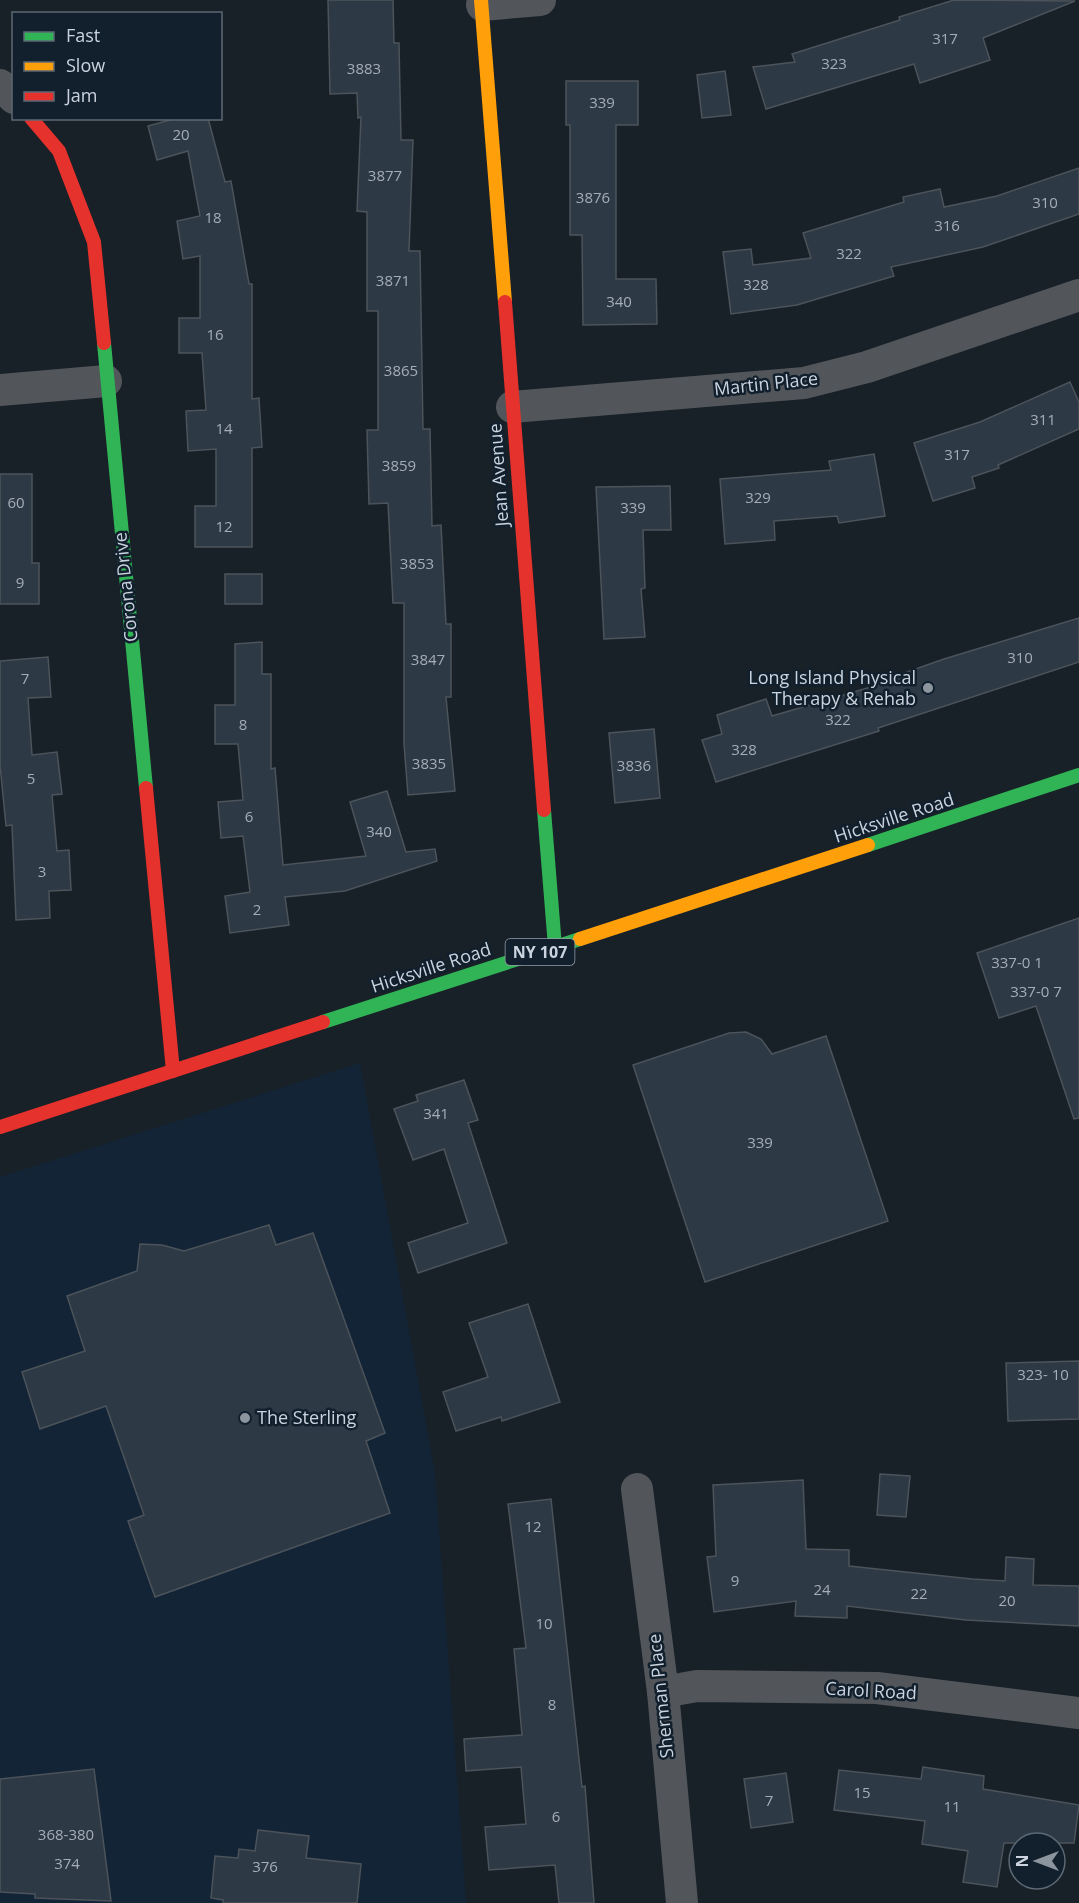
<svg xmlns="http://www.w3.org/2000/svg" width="1079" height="1903" font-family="'Open Sans',sans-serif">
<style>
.built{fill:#132436}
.building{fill:#2d3945;stroke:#4c535a;stroke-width:1.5}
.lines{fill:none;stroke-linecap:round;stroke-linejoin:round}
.street{stroke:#52565a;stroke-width:32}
.fast{stroke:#30b455;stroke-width:14}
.slow{stroke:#ff9f0a;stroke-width:14}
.jam{stroke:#e5322d;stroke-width:14}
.poi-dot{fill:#8c959e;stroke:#12202e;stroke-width:2}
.labels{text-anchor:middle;stroke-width:5;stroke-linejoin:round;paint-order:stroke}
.number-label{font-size:15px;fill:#a4adb8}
.shield{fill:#12202e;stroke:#949ea9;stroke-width:1.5}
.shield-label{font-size:16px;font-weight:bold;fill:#cbd4de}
.street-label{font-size:18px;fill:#cbd4de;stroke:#12202e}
.poi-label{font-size:18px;fill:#cbd4de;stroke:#12202e;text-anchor:end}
</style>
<rect width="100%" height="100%" fill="#182028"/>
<polygon class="built" points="360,1063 435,1473 466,1903 0,1903 0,1177"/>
<g class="building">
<polygon points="328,0 393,0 394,43 399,43 401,140 413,140 409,251 420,251 423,429 430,429 432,526 441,525 446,624 451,624 451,697 446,697 455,791 408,795 404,744 404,603 393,603 388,503 369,504 367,430 378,430 378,311 367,311 367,212 357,211 361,117 358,118 357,93 330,94"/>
<polygon points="954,0 1075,1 983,38 990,60 920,83 914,64 766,109 753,67 795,62 792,54 900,20 899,17"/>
<polygon points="725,71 731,115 702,118 697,75"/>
<polygon points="566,81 638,81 638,125 616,125 616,279 656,279 657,324 583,325 582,235 570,235 570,125 566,125"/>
<polygon points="177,118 208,118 225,182 231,181 249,284 252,284 252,399 259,398 262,447 252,448 252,547 195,547 195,506 216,506 216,449 188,451 186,411 206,410 202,353 179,353 179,318 200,318 200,256 183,259 177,221 200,216 188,151 157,160 148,126"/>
<polygon points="1079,168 1079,214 983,247 891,267 894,276 797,305 731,314 723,252 751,249 753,265 811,258 803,233 904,202 903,197 940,189 944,207 997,196"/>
<polygon points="1070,382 1079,402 1079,429 998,465 999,468 972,477 975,488 933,501 914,443 980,422"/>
<polygon points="874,454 885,516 839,523 837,516 774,521 775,540 725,544 720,479 831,470 829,461"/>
<polygon points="0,474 32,474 32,563 39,563 39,604 0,604"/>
<polygon points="670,486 671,530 643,530 645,588 641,589 645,637 604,639 596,487"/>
<rect x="225" y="574" width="37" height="30"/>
<polygon points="1079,618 1079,662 878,728 879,731 716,782 702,740 722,734 717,715 766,699 772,716 888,682 887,679 944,659"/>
<polygon points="262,642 262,674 271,674 271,769 275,768 283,865 366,856 350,802 387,791 406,852 435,849 437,861 345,891 285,897 289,925 230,933 225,896 250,892 243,836 221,838 218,802 243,800 238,744 215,744 215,705 235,705 235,644"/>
<polygon points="48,657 51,697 28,698 32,755 57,752 62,794 52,795 57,851 69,850 71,890 49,891 50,918 16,920 12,825 6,826 0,765 0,661"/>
<polygon points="654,729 660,798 615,803 609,733"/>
<polygon points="1079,918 1079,1118 1074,1119 1036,1006 999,1018 977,953"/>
<polygon points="746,1032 761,1039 772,1054 826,1036 888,1221 705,1282 633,1065 729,1033"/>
<polygon points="464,1080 478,1120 468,1123 507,1243 418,1273 408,1243 468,1223 444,1149 413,1160 394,1109 418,1101 416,1095"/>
<polygon points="269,1225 276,1245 313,1233 385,1433 366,1441 390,1513 155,1597 128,1521 144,1515 106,1406 40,1429 22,1372 85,1351 67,1296 137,1271 140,1244 162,1245 184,1251"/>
<polygon points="528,1304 560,1402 502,1421 501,1417 456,1431 443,1392 488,1377 469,1323"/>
<polygon points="1079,1361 1079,1419 1008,1421 1006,1363"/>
<polygon points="880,1474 910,1476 906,1517 877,1515"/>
<polygon points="803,1480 806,1549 849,1550 849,1566 972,1579 1005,1581 1006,1557 1034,1559 1033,1585 1079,1586 1079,1626 966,1620 847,1606 847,1618 795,1616 796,1601 714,1612 707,1557 716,1556 713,1485"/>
<polygon points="551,1499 582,1787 585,1786 594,1903 559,1903 555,1865 489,1870 485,1827 526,1824 521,1767 466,1771 464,1739 522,1735 514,1649 526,1648 508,1504"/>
<polygon points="923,1767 984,1776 983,1789 1079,1805 1074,1843 1004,1843 997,1887 963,1882 968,1851 922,1844 925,1821 834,1810 839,1770 921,1779"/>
<polygon points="94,1769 111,1901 35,1898 35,1894 0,1892 0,1779"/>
<polygon points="786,1773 793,1822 751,1828 744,1779"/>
<polygon points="258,1830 309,1836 306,1858 361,1864 357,1903 223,1903 223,1900 211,1898 215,1856 238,1858 239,1849 255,1851"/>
</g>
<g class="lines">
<g class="street">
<polyline points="482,5 540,0"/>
<polyline points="0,85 14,98"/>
<polyline points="0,390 106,381"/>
<polyline points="512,407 804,383 867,367 1079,295"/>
<polyline points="637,1489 663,1692 682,1903"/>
<polyline points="663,1692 697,1686 877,1688 1079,1713"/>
</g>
<g class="fast">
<polyline points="104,343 146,788"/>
<polyline points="544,810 555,947"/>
<polyline points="868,845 1079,775"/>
<polyline points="323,1022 580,939"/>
</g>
<g class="slow">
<polyline points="481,0 505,302"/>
<polyline points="580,939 868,845"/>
</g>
<g class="jam">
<polyline points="31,118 59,151 94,242 104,343"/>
<polyline points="505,302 544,810"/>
<polyline points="146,788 173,1071"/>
<polyline points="0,1127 323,1022"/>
</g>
</g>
<g class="poi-dot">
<circle cx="928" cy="688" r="6"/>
<circle cx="245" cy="1418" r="6"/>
</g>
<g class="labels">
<g class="number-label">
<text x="945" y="44">317</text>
<text x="834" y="69">323</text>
<text x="364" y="74">3883</text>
<text x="602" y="108">339</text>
<text x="181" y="140">20</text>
<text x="385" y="181">3877</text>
<text x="593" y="203">3876</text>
<text x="1045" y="208">310</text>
<text x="213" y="223">18</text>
<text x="947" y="231">316</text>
<text x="849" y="259">322</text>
<text x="393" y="286">3871</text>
<text x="756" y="290">328</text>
<text x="619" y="307">340</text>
<text x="215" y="340">16</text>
<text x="401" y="376">3865</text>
<text x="1043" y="425">311</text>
<text x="224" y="434">14</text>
<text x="957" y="460">317</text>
<text x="399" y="471">3859</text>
<text x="758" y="503">329</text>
<text x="16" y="508">60</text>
<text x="633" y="513">339</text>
<text x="224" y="532">12</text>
<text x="417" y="569">3853</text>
<text x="20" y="588">9</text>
<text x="1020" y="663">310</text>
<text x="428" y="665">3847</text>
<text x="25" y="684">7</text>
<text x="838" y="725">322</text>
<text x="243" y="730">8</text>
<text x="744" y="755">328</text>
<text x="429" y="769">3835</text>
<text x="634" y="771">3836</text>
<text x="31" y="784">5</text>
<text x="249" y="822">6</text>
<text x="379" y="837">340</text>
<text x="42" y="877">3</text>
<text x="257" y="915">2</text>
<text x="1017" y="968">337-0 1</text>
<text x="1036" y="997">337-0 7</text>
<text x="436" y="1119">341</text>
<text x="760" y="1148">339</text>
<text x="1043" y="1380">323- 10</text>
<text x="533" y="1532">12</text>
<text x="735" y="1586">9</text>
<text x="822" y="1595">24</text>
<text x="919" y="1599">22</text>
<text x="1007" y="1606">20</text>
<text x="544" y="1629">10</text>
<text x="552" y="1710">8</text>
<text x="862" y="1798">15</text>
<text x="769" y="1806">7</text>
<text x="952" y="1812">11</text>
<text x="556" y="1822">6</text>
<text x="66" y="1840">368-380</text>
<text x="67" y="1869">374</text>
<text x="265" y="1872">376</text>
</g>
<rect class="shield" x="505.5" y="939" width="69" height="26" rx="4.5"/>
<g class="shield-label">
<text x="540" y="958">NY 107</text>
</g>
<g class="street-label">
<text transform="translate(766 384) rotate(-6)" y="6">Martin Place</text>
<text transform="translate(499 475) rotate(-94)" y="6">Jean Avenue</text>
<text transform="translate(126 587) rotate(-96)" y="6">Corona Drive</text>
<text transform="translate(894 818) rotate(-18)" y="6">Hicksville Road</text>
<text transform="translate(431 968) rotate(-18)" y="6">Hicksville Road</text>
<text transform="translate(871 1691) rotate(3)" y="6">Carol Road</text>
<text transform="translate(661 1696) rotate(-96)" y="6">Sherman Place</text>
</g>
<g class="poi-label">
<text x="916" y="684">Long Island Physical<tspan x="916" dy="21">Therapy &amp; Rehab</tspan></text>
<text x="257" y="1424" text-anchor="start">The Sterling</text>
</g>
</g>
<rect x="12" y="12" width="210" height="108" fill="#12202e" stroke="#5c6874" stroke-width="1.5"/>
<rect x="24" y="32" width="30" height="9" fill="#30b455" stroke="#5c6874" stroke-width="1.5"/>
<text x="66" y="42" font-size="18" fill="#cbd4de">Fast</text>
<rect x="24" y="62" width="30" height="9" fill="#ff9f0a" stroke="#5c6874" stroke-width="1.5"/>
<text x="66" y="72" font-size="18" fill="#cbd4de">Slow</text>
<rect x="24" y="92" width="30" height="9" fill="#e5322d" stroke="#5c6874" stroke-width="1.5"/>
<text x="66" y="102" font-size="18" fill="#cbd4de">Jam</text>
<g transform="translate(1037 1861) rotate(270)"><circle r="28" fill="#12202e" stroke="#5c6874" stroke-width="1.5"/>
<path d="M0-4.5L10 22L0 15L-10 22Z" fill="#8c959e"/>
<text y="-9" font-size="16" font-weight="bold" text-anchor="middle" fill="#cbd4de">N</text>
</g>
</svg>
